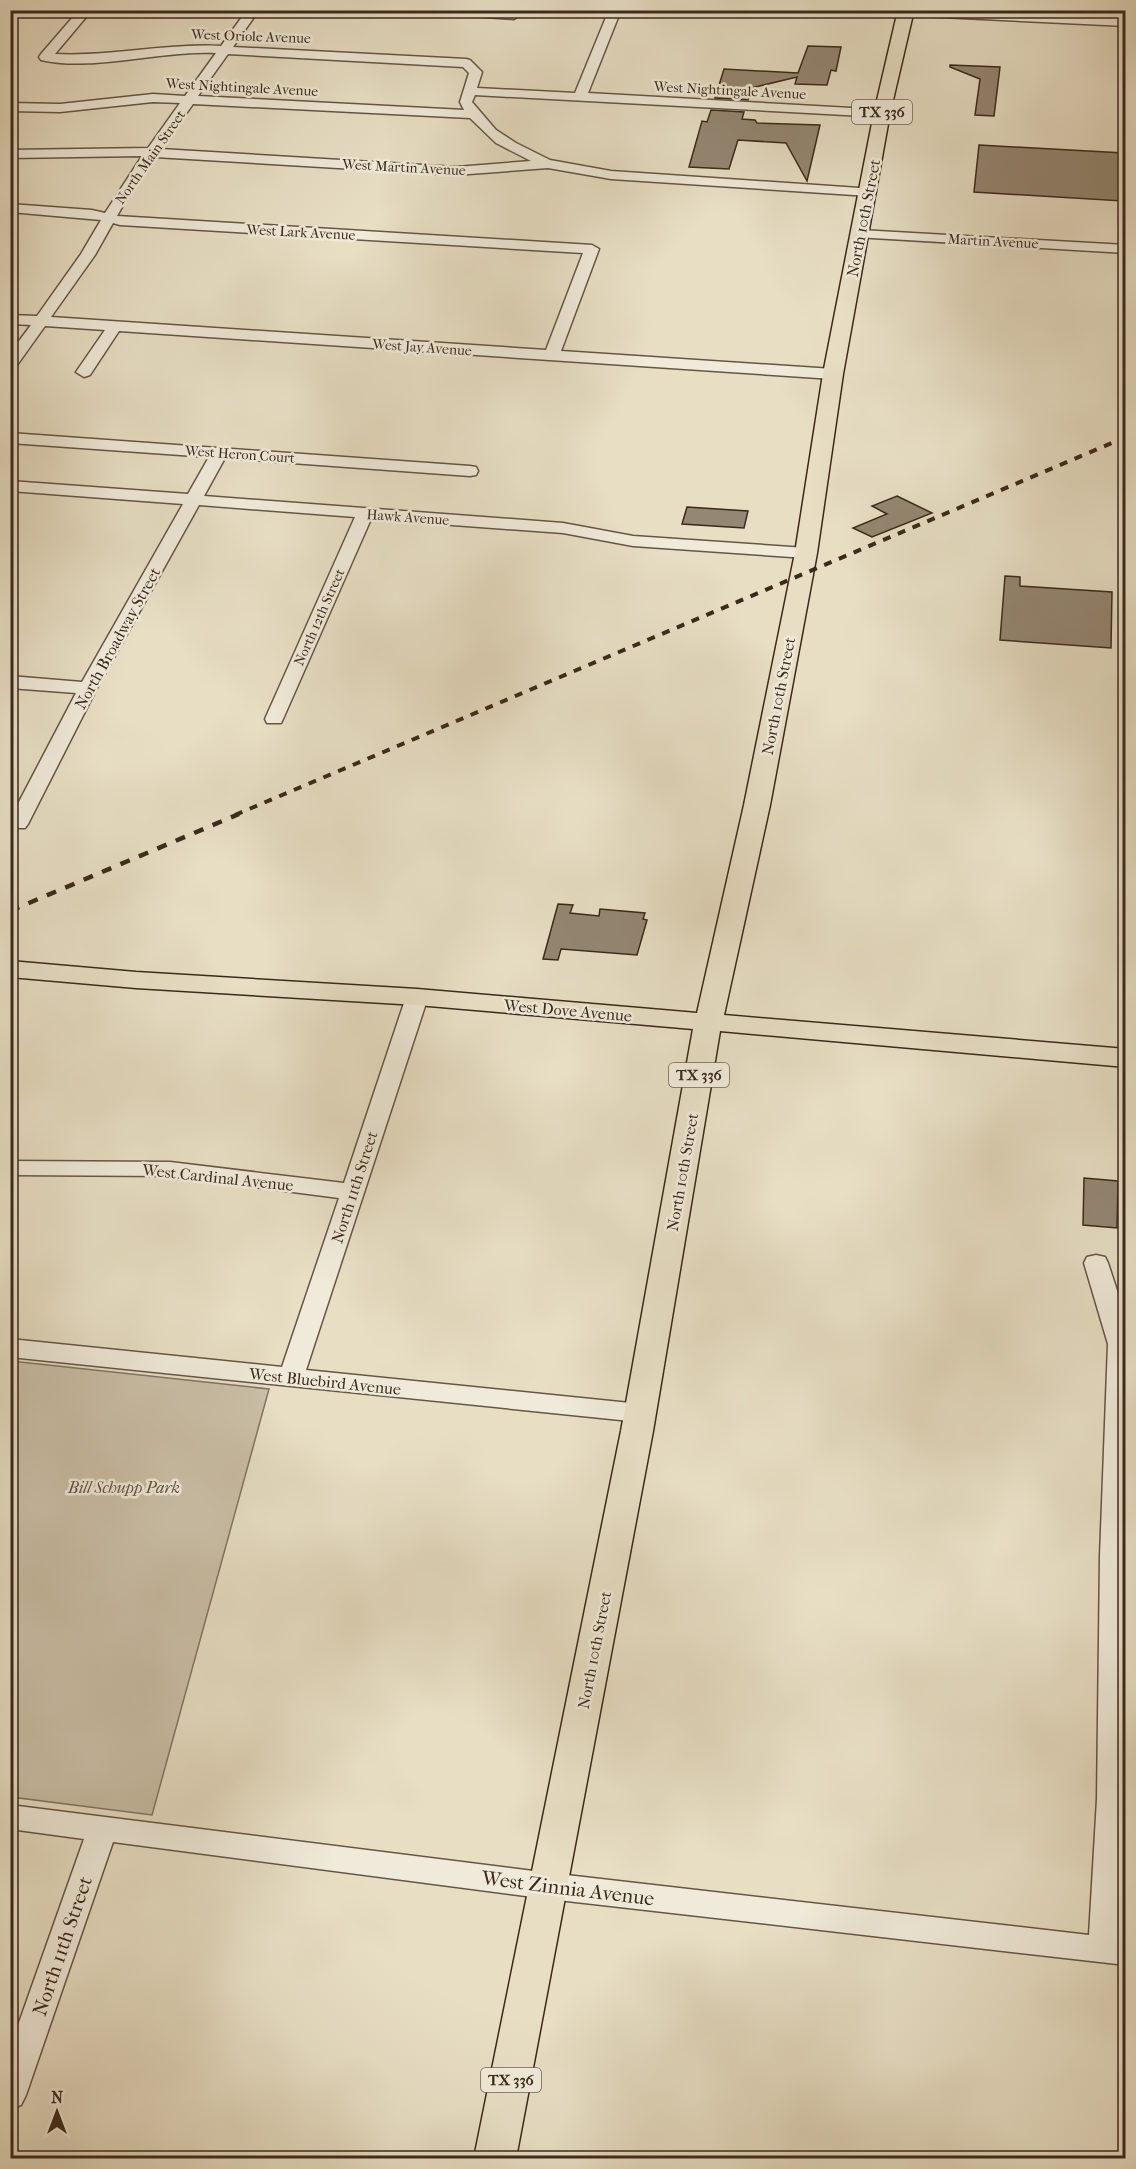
<svg xmlns="http://www.w3.org/2000/svg" width="1136" height="2169" font-family="'IM FELL French Canon',serif">
<style>
.green{fill:#cabfa7;stroke:#827462;stroke-width:1.5}
.building{fill:#948773;stroke:#3b291c;stroke-width:1.5}
.lines{fill:none;stroke-linecap:round;stroke-linejoin:round}
.minor-casing{stroke:#665646;stroke-width:3}
.major-casing{stroke:#3b291c;stroke-width:3}
.minor{fill:#efead9;fill-rule:evenodd}
.major{fill:#e7dec4;fill-rule:evenodd}
.rail-far1{stroke:#3b291c;stroke-width:4;stroke-dasharray:8 8;stroke-linecap:butt}
.rail{stroke:#3b291c;stroke-width:4.5;stroke-dasharray:10 10;stroke-linecap:butt}
.labels{text-anchor:middle;stroke-width:5;stroke-linejoin:round;paint-order:stroke}
.far-street-label{font-size:14px;fill:#3b291c;stroke:#efead9}
.shield{fill:#efead9;stroke:#716355;stroke-width:1.5}
.shield-label{font-size:15px;font-weight:bold;fill:#3b291c}
.street-label{font-size:16px;fill:#3b291c;stroke:#efead9}
.park-label{font-size:16px;font-style:italic;fill:#5f4e3f;stroke:#efead9}
.near-street-label{font-size:20px;fill:#3b291c;stroke:#efead9}
</style>
<rect width="100%" height="100%" fill="#e7dec4"/>
<filter id="stains"><feTurbulence type="fractalNoise" baseFrequency=".00333" numOctaves="4"/><feColorMatrix values="0 0 0 0 .2 0 0 0 0 .09 0 0 0 0 .02 0 0 0 .5 -.17"/></filter>
<radialGradient id="worn" r=".72"><stop offset=".6" stop-color="#630" stop-opacity="0"/><stop offset="1" stop-color="#630" stop-opacity=".3"/></radialGradient>
<polygon class="green" points="11,1361 269,1389 152,1815 11,1797"/>
<g class="building">
<polygon points="808,46 841,47 836,71 831,70 827,85 795,84 797,77 751,88 748,100 715,98 724,69 798,73"/>
<polygon points="950,65 1000,67 994,116 975,115 980,79 950,67"/>
<polygon points="711,110 744,112 742,119 755,120 757,123 820,125 807,181 786,143 738,140 729,169 689,167 702,121 707,122"/>
<polygon points="979,145 1124,153 1123,201 974,192"/>
<polygon points="897,496 932,513 872,537 853,528 887,514 872,506"/>
<polygon points="687,507 748,511 744,528 682,524"/>
<polygon points="1005,576 1020,577 1020,586 1112,592 1111,648 1000,640"/>
<polygon points="558,904 573,905 570,913 599,916 600,909 645,913 643,919 647,920 637,955 561,949 558,960 543,959"/>
<polygon points="1084,1178 1118,1181 1117,1228 1083,1225"/>
</g>
<g class="lines">
<defs>
<g id="minor">
<path d="M79,10H92L55,54C110,57 165,43 221,46L247,10H259L233,47L466,59L470,60L482,72L477,88L575,93L609,10H621L588,93L887,110L889,113L882,117L475,95L472,102L496,130L516,143L550,160L611,171L874,189L876,192L874,195L869,196L611,179L548,168L456,175L155,157L133,188L117,216L592,245L599,249L561,351L833,369L841,374L833,379L119,331L90,375L84,377L76,372L105,330L45,326L15,368L10,370V353L31,325L10,324V315L37,316L81,254L101,220L10,212V204L92,210L105,213L142,156L10,158V150L148,148L180,103L153,102L60,112L10,111V103L60,104L153,94L185,96L216,53C161,50 91,72 41,60L39,57L41,54ZM228,54L463,67L469,73L460,102L464,110L198,96ZM193,104L470,118L496,143L531,161L456,167L161,149ZM113,223L120,225L583,253L546,350L51,317L95,255Z"/>
<path d="M434,10C452,10 509,5 520,15L514,19L440,14Z"/>
<polygon points="873,10 964,10 1126,18 1126,26 879,14"/>
<polygon points="860,230 1126,245 1126,253 855,237 853,234"/>
<polygon points="10,433 470,466 476,467 478,471 476,475 470,476 225,458 204,496 563,523 633,536 806,548 812,549 815,553 812,557 806,558 633,546 563,533 371,519 283,719 281,723 267,723 265,719 355,517 199,505 97,688 28,824 25,828 11,828 10,819 76,693 10,688 10,676 82,682 183,504 10,491 10,481 188,494 209,457 10,443"/>
<polygon points="417,991 425,992 428,997 306,1370 640,1404 649,1407 653,1413 649,1419 640,1422 10,1357 10,1339 282,1367 339,1198 170,1176 10,1175 10,1161 170,1162 344,1183 406,997 409,992"/>
<polygon points="1096,1255 1105,1257 1108,1263 1126,1318 1126,1824 1120,1938 1126,1939 1126,1965 549,1899 113,1842 26,2095 21,2105 10,2109 10,2048 84,1839 10,1829 10,1805 549,1873 1089,1935 1097,1799 1100,1556 1108,1344 1084,1263 1087,1257"/>
</g>
<polygon id="major" points="898,10 914,10 890,113 843,374 817,553 770,805 724,1015 1126,1049 1126,1067 720,1031 653,1431 516,2158 474,2158 621,1431 693,1029 417,1005 136,988 10,977 10,961 136,972 417,989 697,1013 744,805 795,553 823,374 874,113"/>
</defs>
<use href="#minor" class="minor-casing"/>
<use href="#major" class="major-casing"/>
<use href="#minor" class="minor"/>
<use href="#major" class="major"/>
<polyline class="rail-far1" points="235,815 1126,437"/>
<polyline class="rail" points="10,911 239,814"/>
</g>
<g class="labels">
<g class="far-street-label">
<text transform="translate(251 36) rotate(2)" y="5">West Oriole Avenue</text>
<text transform="translate(242 87) rotate(3)" y="5">West Nightingale Avenue</text>
<text transform="translate(730 90) rotate(3)" y="5">West Nightingale Avenue</text>
<text transform="translate(150 157) rotate(-55)" y="5">North Main Street</text>
<text transform="translate(404 167) rotate(3)" y="5">West Martin Avenue</text>
<text transform="translate(301 232) rotate(3)" y="5">West Lark Avenue</text>
<text transform="translate(993 241) rotate(3)" y="5">Martin Avenue</text>
<text transform="translate(422 347) rotate(4)" y="5">West Jay Avenue</text>
<text transform="translate(240 454) rotate(4)" y="5">West Heron Court</text>
<text transform="translate(408 517) rotate(4)" y="5">Hawk Avenue</text>
<text transform="translate(319 617) rotate(-66)" y="5">North 12th Street</text>
</g>
<g class="shield">
<rect x="852" y="100" width="60" height="24" rx="4.5"/>
<rect x="669" y="1063" width="60" height="24" rx="4.5"/>
<rect x="481" y="2068" width="60" height="24" rx="4.5"/>
</g>
<g class="shield-label">
<text x="882" y="117">TX 336</text>
<text x="699" y="1080">TX 336</text>
<text x="511" y="2085">TX 336</text>
</g>
<g class="street-label">
<text transform="translate(863 218) rotate(-79)" y="6">North 10th Street</text>
<text transform="translate(117 638) rotate(-61)" y="6">North Broadway Street</text>
<text transform="translate(778 696) rotate(-79)" y="6">North 10th Street</text>
<text transform="translate(568 1010) rotate(5)" y="6">West Dove Avenue</text>
<text transform="translate(682 1172) rotate(-80)" y="6">North 10th Street</text>
<text transform="translate(218 1177) rotate(6)" y="6">West Cardinal Avenue</text>
<text transform="translate(354 1187) rotate(-72)" y="6">North 11th Street</text>
<text transform="translate(325 1381) rotate(6)" y="6">West Bluebird Avenue</text>
<text transform="translate(594 1650) rotate(-79)" y="6">North 10th Street</text>
</g>
<g class="park-label">
<text x="124" y="1493">Bill Schupp Park</text>
</g>
<g class="near-street-label">
<text transform="translate(568 1888) rotate(7)" y="7">West Zinnia Avenue</text>
<text transform="translate(62 1946) rotate(-71)" y="7">North 11th Street</text>
</g>
</g>
<rect width="1136" height="2169" fill="none" stroke="#e7dec4" stroke-width="36"/>
<rect x="12" y="12" width="1112" height="2145" fill="none" stroke="#3b291c" stroke-width="3"/>
<rect x="18" y="18" width="1100" height="2133" fill="none" stroke="#3b291c" stroke-width="1.5"/>
<g transform="translate(57 2112)" stroke="#efead9" stroke-width="4.5" paint-order="stroke">
<path d="M0-4.5L10 22L0 15L-10 22Z" fill="#3b291c"/>
<text y="-9" font-size="16" font-weight="bold" text-anchor="middle" fill="#3b291c">N</text>
</g>
<rect width="100%" height="100%" filter="url(#stains)"/>
<rect width="100%" height="100%" fill="url(#worn)"/>
</svg>
